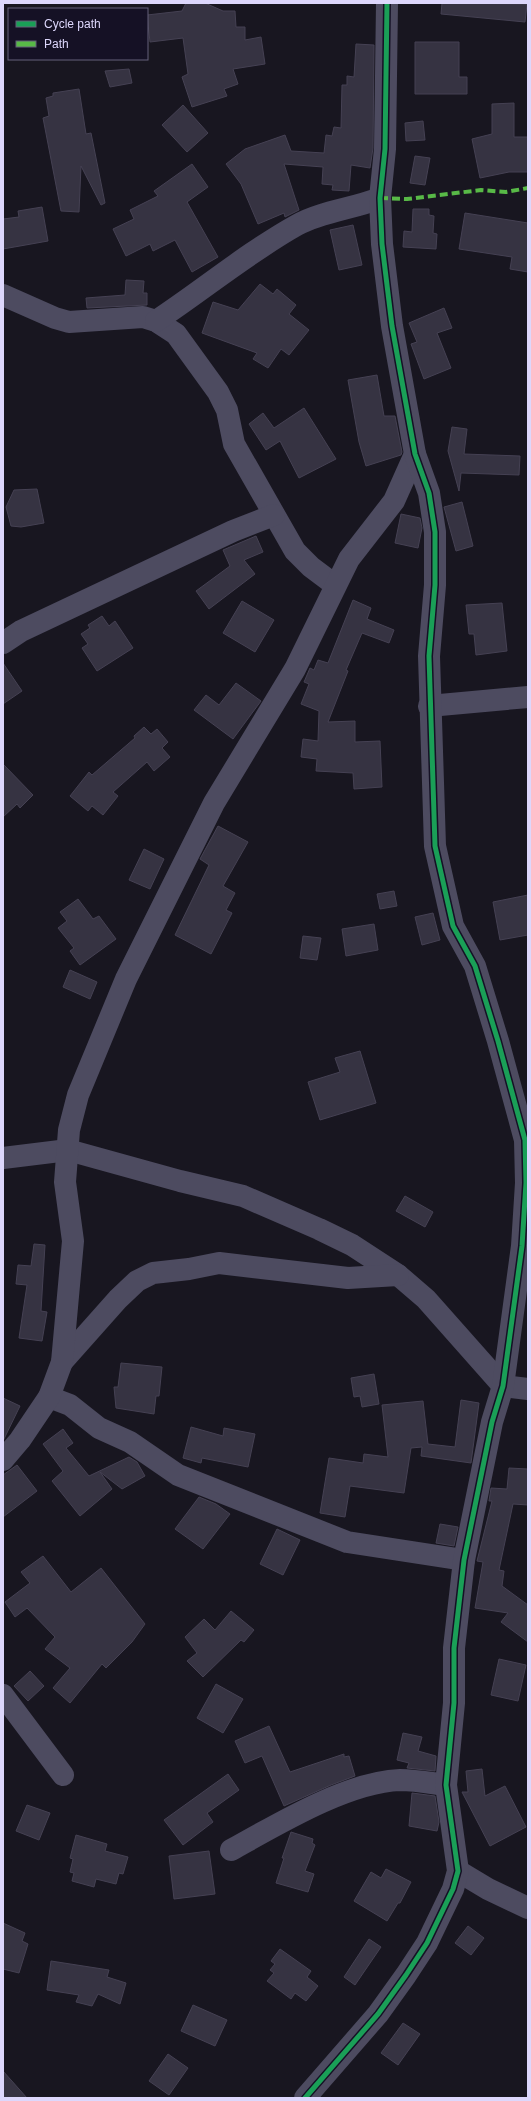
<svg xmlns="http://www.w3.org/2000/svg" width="531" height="2101" font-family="Helvetica,sans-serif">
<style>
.building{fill:#363342;stroke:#454153}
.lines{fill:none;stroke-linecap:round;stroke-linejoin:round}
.minor{stroke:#4d4b60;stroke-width:22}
.quiet{stroke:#58b947;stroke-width:4;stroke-dasharray:8 4;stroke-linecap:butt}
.cycleway-casing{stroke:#151125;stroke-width:8}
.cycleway{stroke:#1a9f57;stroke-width:5}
</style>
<rect width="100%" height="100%" fill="#181620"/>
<g class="building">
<polygon points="186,3 205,3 223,11 235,11 236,27 245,27 245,40 261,37 265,64 233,69 238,84 224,89 227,96 192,107 182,77 188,74 183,38 150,42 147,15 182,11"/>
<polygon points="442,3 527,4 525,22 441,14"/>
<polygon points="415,42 459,42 459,77 467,77 467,94 415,94"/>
<polygon points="356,44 374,45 373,148 370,168 351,165 349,191 332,190 333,185 322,184 323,167 284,164 299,210 285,217 284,213 258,224 241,184 226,164 245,149 285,135 291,151 324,153 326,135 332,136 334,127 341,128 342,85 347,85 347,76 354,77"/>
<polygon points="129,69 132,83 110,87 105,71"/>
<polygon points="79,89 86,134 91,133 105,203 101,205 81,166 79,212 61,211 43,118 49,116 46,98 53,96 53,93"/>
<polygon points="514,103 514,137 528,137 528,172 509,172 480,178 472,139 492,134 492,104"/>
<polygon points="183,105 208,133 187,152 162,125"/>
<polygon points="423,121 425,140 406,141 405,123"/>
<polygon points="415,156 430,158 425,185 410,183"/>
<polygon points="192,164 208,187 187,202 218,257 192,272 175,240 153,251 150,244 126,256 113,229 134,219 130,210 158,196 154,191"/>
<polygon points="42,207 48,241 3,249 3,219 19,217 18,211"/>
<polygon points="413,209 429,209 429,215 434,216 433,233 437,234 436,249 403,247 404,231 412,232"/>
<polygon points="465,213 528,223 528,272 510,269 512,257 459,249"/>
<polygon points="353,225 362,265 339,270 330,230"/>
<polygon points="126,280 144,281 143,293 147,293 147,305 87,308 86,298 125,295"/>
<polygon points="260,284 273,294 277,289 296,305 289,314 309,330 289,355 281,349 268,368 253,359 257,353 202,333 213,302 238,310"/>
<polygon points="444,308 452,328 437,333 451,368 424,379 411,344 417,342 409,323"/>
<polygon points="377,375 384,416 395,416 402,452 401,455 366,466 359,442 348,380"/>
<polygon points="304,408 336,459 299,478 280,441 266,450 249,424 263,413 274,428"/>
<polygon points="452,427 467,429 464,454 520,456 519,475 461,473 459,491 448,451"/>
<polygon points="37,489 44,523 21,527 11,526 6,507 14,490"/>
<polygon points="462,502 473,546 456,551 444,507"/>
<polygon points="401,514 420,518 422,528 418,548 395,543"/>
<polygon points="256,536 263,552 244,560 255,574 209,609 196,591 230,566 223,550"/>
<polygon points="353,600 371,608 367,619 394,630 389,643 362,633 346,670 348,671 328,722 355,721 355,742 380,741 382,787 354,789 353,773 316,771 317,759 301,757 303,739 318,741 319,711 301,704 309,684 304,682 310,668 314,670 318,660 328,663"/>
<polygon points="242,601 274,620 255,652 223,633"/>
<polygon points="502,603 507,651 476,655 474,634 469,634 466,605"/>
<polygon points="102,616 109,626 115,621 133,648 97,671 82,648 88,644 81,634 90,628 88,625"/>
<polygon points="3,663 22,691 3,704"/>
<polygon points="236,683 261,701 233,739 194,710 206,695 219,705"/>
<polygon points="144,727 151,734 157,729 168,742 162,748 170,757 154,771 147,762 113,792 118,796 103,815 92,806 88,811 70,796 89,772 92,775 135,738 134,736"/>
<polygon points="3,764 33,795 20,808 17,804 3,817"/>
<polygon points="218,826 248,842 223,886 235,893 226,910 232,913 211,954 175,935 209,865 200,859"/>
<polygon points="144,849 164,859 150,889 129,880"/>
<polygon points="394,891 397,906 380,909 377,894"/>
<polygon points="528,895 528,935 500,940 493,902"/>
<polygon points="78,899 93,919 99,916 116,939 80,965 70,951 74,948 58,928 67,921 60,912"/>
<polygon points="433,913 440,940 422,945 415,917"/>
<polygon points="374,924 378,950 346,956 342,929"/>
<polygon points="303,936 321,938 317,960 300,958"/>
<polygon points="70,970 97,982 90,999 63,987"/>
<polygon points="360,1051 376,1103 320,1120 308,1082 340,1072 335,1058"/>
<polygon points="405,1196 433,1212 425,1227 396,1211"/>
<polygon points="34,1244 45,1245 41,1311 47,1312 42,1341 19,1338 27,1285 16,1284 18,1265 31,1266"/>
<polygon points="121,1363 162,1367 159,1396 156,1396 154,1414 116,1408 114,1387 118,1387"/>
<polygon points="374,1374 379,1404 362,1407 360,1396 354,1397 351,1378"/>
<polygon points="3,1398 20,1406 3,1441"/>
<polygon points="461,1400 479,1403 471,1463 421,1456 422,1447 411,1448 404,1493 350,1486 345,1517 320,1513 329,1458 363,1463 364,1454 388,1457 382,1405 423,1401 428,1444 455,1447"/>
<polygon points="191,1427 223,1436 224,1428 255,1434 248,1467 202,1458 201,1463 183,1458"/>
<polygon points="63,1429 73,1443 66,1448 89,1476 129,1457 137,1462 145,1476 122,1489 100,1472 112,1489 80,1516 52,1481 63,1471 43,1444"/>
<polygon points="17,1465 37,1491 3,1517 3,1475"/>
<polygon points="509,1468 528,1469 528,1505 513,1504 499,1570 504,1571 502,1586 528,1605 528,1642 501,1622 508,1613 475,1608 483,1562 477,1561 492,1501 489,1501 491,1488 507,1489"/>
<polygon points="199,1497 216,1504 230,1514 203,1549 175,1529"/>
<polygon points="440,1524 458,1527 454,1546 436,1543"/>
<polygon points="277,1529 300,1540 283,1575 260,1564"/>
<polygon points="43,1556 71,1592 101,1568 145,1624 132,1642 106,1668 102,1664 70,1703 53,1688 70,1668 45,1649 55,1637 27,1608 15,1617 5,1602 30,1583 21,1572"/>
<polygon points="231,1611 254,1630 244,1642 241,1640 203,1677 187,1661 197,1653 185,1637 204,1619 215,1630"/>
<polygon points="499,1659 526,1665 518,1701 491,1695"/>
<polygon points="30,1671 44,1686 28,1701 14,1686"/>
<polygon points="216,1684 243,1699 223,1733 197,1718"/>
<polygon points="269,1726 290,1772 344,1754 344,1757 349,1756 355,1776 331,1785 284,1806 262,1756 245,1763 235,1741"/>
<polygon points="403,1733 422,1737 418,1751 436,1756 435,1771 407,1768 409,1763 397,1760"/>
<polygon points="482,1769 485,1796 505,1786 526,1827 490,1846 462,1792 468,1792 466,1771"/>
<polygon points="228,1774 239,1790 207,1813 213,1822 183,1845 164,1820"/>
<polygon points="412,1793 435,1796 439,1822 437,1831 409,1826"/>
<polygon points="27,1805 50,1813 39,1840 16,1831"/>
<polygon points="291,1832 313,1839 312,1843 315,1845 305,1871 314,1874 308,1892 276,1883 284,1858 282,1858"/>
<polygon points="76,1835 107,1844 105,1851 128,1857 123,1874 119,1873 116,1884 96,1879 94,1887 72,1881 74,1873 70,1872 73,1859 70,1858"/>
<polygon points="209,1851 215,1894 174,1899 169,1856"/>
<polygon points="386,1869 411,1882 400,1903 398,1903 387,1921 354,1901 371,1872 381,1878"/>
<polygon points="3,1923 25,1933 22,1941 28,1944 19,1973 3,1969"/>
<polygon points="468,1926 484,1938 471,1955 455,1943"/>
<polygon points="369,1939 381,1947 355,1985 344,1977"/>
<polygon points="280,1949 311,1971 307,1977 318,1986 306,2001 295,1993 291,1999 267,1981 274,1973 270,1970 275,1964 271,1961"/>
<polygon points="51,1961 109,1970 107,1977 126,1983 120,2004 98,1994 92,2006 76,2002 79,1995 47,1990"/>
<polygon points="193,2005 227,2020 215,2046 181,2031"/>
<polygon points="403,2023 420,2034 398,2065 381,2053"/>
<polygon points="168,2054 188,2068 169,2095 149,2081"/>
<polygon points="3,2071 27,2098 3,2098"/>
</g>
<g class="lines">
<g class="minor">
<polyline points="3,295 55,318 69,322 143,317 156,321 176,334 218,392 227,410 234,444 295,551 311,567 335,585"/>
<path d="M156,321C203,290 247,253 297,225C322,211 353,209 380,198"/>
<polyline points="3,643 21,631 233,531 274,515"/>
<polyline points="429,706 528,697"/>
<polyline points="3,1158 68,1150 180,1181 243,1196 319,1229 352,1245 398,1275 426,1299 503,1386 528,1389"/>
<polyline points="62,1362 118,1299 137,1281 153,1273 189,1269 219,1263 348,1278 398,1275"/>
<polyline points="49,1397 70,1405 99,1428 130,1442 178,1475 347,1542 464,1560"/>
<polyline points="3,1460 20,1440 49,1397 62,1362 73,1241 65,1182 69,1130 78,1095 126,979 214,803 295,669 349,559 394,501 415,454"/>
<polyline points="3,1695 63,1775"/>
<path d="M231,1850C278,1824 347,1782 400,1780C415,1780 431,1783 446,1785"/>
<polyline points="458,1871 488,1889 528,1908"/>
<polyline points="305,2098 378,2014 406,1975 427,1943 453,1889 458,1871 446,1785 454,1703 454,1648 464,1560 492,1422 503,1386 522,1246 526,1183 525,1140 498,1041 475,966 453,926 435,846 429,656 435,585 435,532 429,493 415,454 392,326 382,244 380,198 385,149 387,3"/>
</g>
<polyline class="quiet" points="380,198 407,199 481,190 506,192 528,188"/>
<defs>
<polyline id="cycleway" points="305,2098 378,2014 406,1975 427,1943 453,1889 458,1871 446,1785 454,1703 454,1648 464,1560 492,1422 503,1386 522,1246 526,1183 525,1140 498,1041 475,966 453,926 435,846 429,656 435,585 435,532 429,493 415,454 392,326 382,244 380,198 385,149 387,3"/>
</defs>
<use href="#cycleway" class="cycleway-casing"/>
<use href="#cycleway" class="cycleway"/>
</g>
<rect width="531" height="2101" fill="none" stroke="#ddd7fc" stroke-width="8"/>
<rect x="8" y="8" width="140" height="52" fill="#151125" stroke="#65607b"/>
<rect x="16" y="21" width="20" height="6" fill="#1a9f57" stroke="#65607b"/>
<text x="44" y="28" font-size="12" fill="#ddd7fc">Cycle path</text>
<rect x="16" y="41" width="20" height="6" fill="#58b947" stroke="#65607b"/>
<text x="44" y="48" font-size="12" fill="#ddd7fc">Path</text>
</svg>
